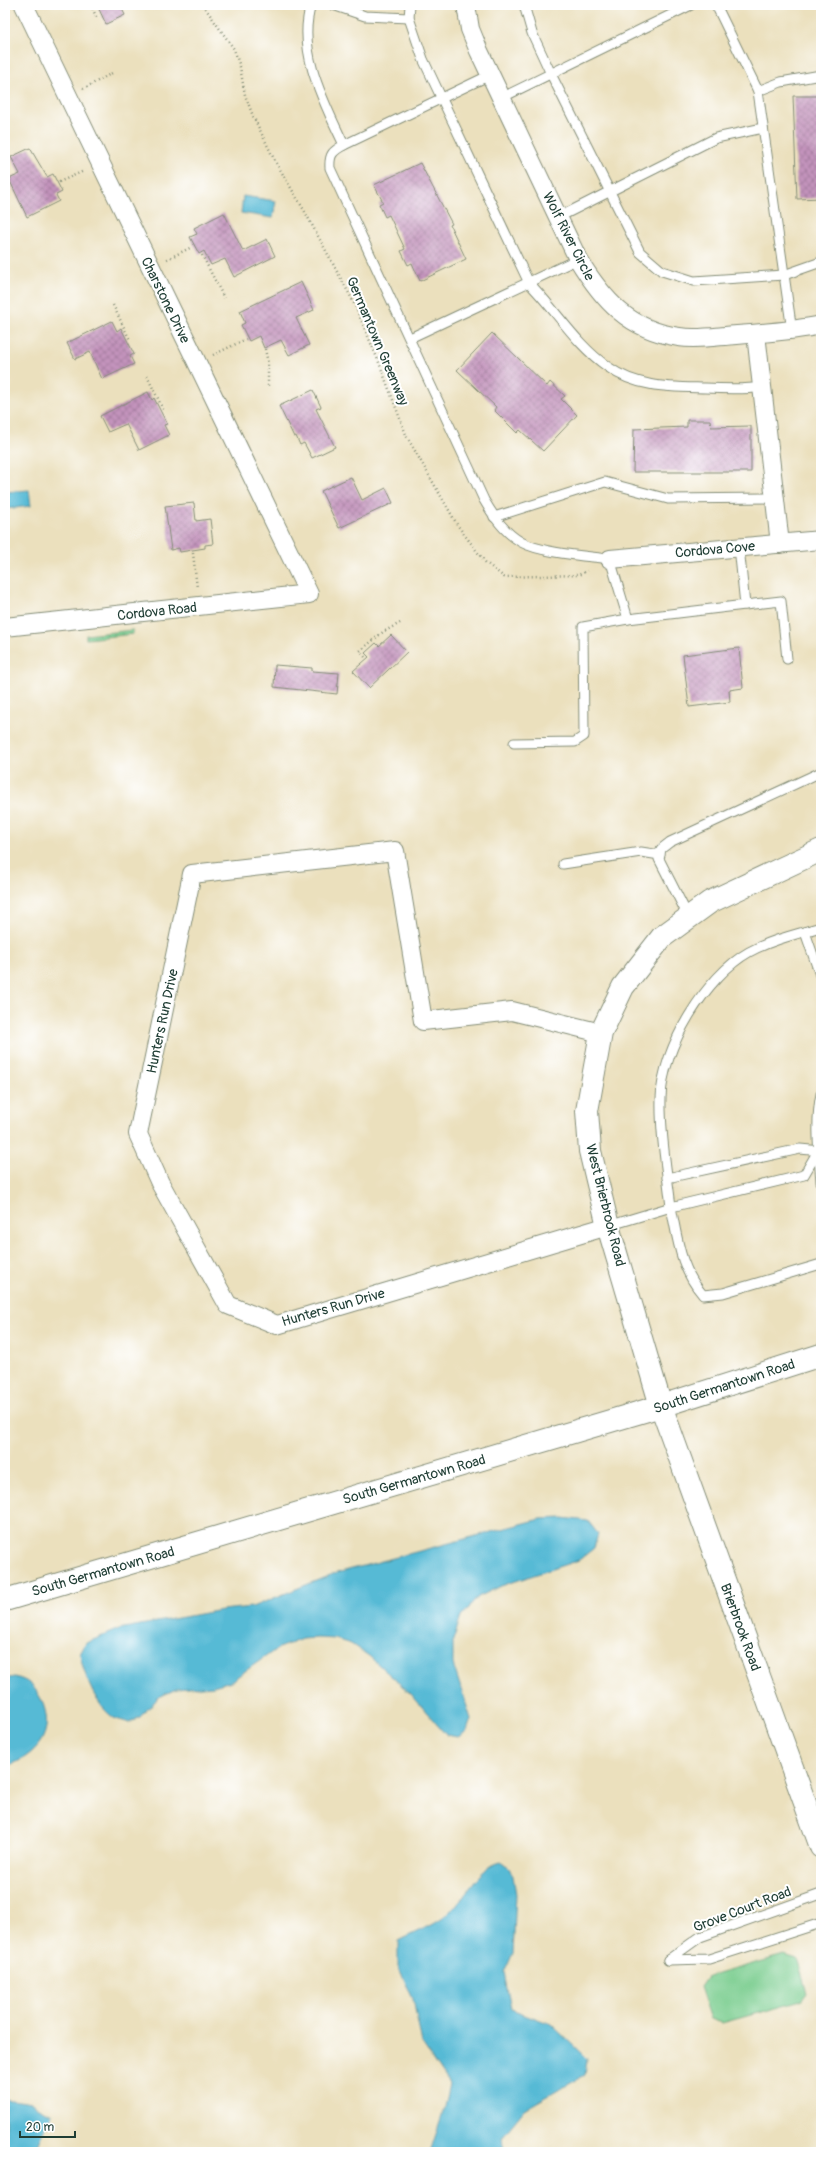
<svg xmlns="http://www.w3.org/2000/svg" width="826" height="2157" font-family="Pangolin,sans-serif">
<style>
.green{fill:url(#green-dots);stroke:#4c8562}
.pitch{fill:#7acd8f;stroke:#4c8562}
.water{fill:#57bad5;stroke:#3b7c84}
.building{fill:url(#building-cross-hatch)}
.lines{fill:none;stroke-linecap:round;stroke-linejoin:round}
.lane-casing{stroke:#858e78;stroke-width:11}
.street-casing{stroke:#858e78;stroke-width:20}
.secondary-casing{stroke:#858e78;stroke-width:24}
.primary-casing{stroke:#858e78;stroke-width:24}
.path{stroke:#858e78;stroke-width:2.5;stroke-dasharray:1 3;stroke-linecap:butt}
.lane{stroke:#fff;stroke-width:9}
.street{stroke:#fff;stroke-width:18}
.secondary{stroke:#fff;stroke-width:22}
.primary{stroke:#fff;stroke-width:22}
.labels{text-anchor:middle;stroke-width:4;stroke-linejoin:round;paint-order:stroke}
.street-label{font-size:14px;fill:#1f3d34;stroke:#fff}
</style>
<defs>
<pattern id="green-dots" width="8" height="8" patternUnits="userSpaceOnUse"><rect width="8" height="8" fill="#7acd8f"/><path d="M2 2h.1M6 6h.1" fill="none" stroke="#63a876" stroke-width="1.8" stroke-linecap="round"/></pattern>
<pattern id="building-cross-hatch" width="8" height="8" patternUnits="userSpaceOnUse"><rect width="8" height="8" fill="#c393bc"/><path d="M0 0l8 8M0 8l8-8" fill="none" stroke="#9e799a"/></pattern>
</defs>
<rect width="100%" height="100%" fill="#fff"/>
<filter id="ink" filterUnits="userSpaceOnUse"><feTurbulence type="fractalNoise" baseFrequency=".025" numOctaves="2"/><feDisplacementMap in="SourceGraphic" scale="8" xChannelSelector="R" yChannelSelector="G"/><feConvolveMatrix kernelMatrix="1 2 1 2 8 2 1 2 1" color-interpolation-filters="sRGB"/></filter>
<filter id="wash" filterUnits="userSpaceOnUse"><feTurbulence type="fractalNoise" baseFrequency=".012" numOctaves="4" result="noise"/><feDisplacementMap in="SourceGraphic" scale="16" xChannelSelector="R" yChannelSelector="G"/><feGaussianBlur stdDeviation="0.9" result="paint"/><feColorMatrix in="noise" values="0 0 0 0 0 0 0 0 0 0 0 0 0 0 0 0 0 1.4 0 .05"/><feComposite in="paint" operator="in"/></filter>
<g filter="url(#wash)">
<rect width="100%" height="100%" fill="#ebe0bd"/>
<polygon class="green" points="133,630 133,634 86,639 86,635"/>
<polygon class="pitch" points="784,1955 797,1959 807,1993 801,2001 722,2023 711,2019 700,1987 707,1977"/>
<g class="water">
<polygon points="243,196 276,201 273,218 241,213"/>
<polygon points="29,490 31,506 5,509 5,492"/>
<path d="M563,1518L588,1521L598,1534L594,1548L579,1560L501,1586L478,1597L461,1617L453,1640V1664L471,1719L467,1731L458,1737L446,1735L411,1694L369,1656L351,1644L335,1639L317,1638L302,1639L278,1648L231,1681L213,1686L176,1689L159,1697L140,1717L129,1723C125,1721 118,1720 114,1718C95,1705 84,1675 80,1654L86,1643L119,1629L221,1610L252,1607L333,1574L540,1519Z"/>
<path d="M14,1677C29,1680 34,1686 41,1699C57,1733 36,1756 5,1767V1679Z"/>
<path d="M501,1862L509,1867L513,1876L516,1894L513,1953L504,1973L511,2009L551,2024L587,2059L585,2075L525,2109L502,2137L504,2152H430L442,2116L449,2084L422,2044L413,1999L398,1966V1941C413,1933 435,1925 447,1914C466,1899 476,1868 501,1862Z"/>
<polygon points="5,2099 32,2103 52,2114 35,2152 5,2152"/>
</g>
<g id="blocks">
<g class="building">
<polygon points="97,5 120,5 125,15 106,24"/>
<polygon points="793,96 821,96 821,198 797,199"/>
<polygon points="30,148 47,177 53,174 62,192 56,195 59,201 27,217 9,179 20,174 11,157"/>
<polygon points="420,163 452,224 450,225 466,259 420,281 412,263 408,265 401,251 405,249 389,215 385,217 379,204 383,202 374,185"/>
<polygon points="224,213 243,251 267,239 275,256 234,277 225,259 211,265 204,251 199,254 190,237 197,234 194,228"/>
<polygon points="301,282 314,310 296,318 309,345 289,355 281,340 264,348 259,336 249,341 241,325 245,323 240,311"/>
<polygon points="112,321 117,331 121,328 134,354 130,356 134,364 102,379 90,352 75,359 67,343"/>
<polygon points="492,333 547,386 550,382 565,396 561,399 577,415 543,451 520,430 517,433 494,410 496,407 457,370"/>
<polygon points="313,390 321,407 316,409 335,447 312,458 304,443 300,445 296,436 294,437 279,406"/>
<polygon points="148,392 152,400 154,398 167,424 164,425 169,435 139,450 126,424 108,432 100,416"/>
<polygon points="687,420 710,420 711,427 751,426 751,472 633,472 634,429 687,427"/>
<polygon points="351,477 362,500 386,488 393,503 339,528 321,491"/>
<polygon points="194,503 196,521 210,519 213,544 205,545 205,548 180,552 179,548 171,550 165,506"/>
<polygon points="391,635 407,652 369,688 353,671 369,657 365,653 376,643 379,646"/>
<polygon points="739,648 743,688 729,690 730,702 689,707 683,655"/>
<polygon points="275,665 312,668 312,671 339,673 337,694 274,687"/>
</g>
</g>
</g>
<g filter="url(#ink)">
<use href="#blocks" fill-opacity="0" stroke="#858e78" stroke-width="1"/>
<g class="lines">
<defs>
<g id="lane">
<path d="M311,5C296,51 325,104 344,145C333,151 329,154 330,168L484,500C494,517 504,532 521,542C541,553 586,556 610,559L628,619L583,627L584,736L575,742L514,743"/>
<polyline points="333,5 365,16 409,18"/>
<path d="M410,5L409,18L423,59L529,283C556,310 576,345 608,367C637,388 671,387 705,388C724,389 743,390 763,387"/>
<polyline points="524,5 532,33 551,74 640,252 662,271 694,281 784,275 821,262"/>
<polyline points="716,5 758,91 792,331"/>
<polyline points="758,91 781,82 821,75"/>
<polyline points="501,98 691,5"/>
<polyline points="344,145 490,75"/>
<polyline points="559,217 716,138 763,128"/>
<polyline points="410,338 578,259"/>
<polyline points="494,517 605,482 668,499 775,498"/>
<polyline points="745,605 781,601 787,659"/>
<polyline points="628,619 745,605 739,547"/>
<polyline points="563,864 641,852 660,855"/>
<polyline points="689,918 659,859 661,849 670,842 821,772"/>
<polyline points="805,932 821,978"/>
<path d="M821,1094C815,1122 819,1153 821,1182"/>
<path d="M818,1151L804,1175L671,1207C678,1241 680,1268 703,1295L723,1293L821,1264"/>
<polyline points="667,1178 800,1149 821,1151"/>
<path d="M608,1226L671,1207C667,1171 660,1134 661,1098C662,1048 706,976 749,952C771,940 797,934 821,927"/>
<polyline points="668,1960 700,1937 821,1894"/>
<polyline points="668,1960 709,1959 821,1923"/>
</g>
<g id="street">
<path d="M466,5L470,29L479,51L578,259C603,300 629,330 679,337C698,340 718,336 737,335C765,333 793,331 821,325"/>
<polyline points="756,334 780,544"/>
<polyline points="610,559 821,540"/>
<polyline points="5,627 309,594 24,5"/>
<polyline points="601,1033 512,1011 423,1021 395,851 192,874 138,1134 160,1183 228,1305 277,1325 608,1226"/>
</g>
<polyline id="secondary" points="821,850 710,902 662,937 623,987 601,1033 587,1111 590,1151 608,1226 661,1406 821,1847"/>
<polyline id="primary" points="5,1600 661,1406 821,1355"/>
</defs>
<use href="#lane" class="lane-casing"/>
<use href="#street" class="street-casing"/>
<use href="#secondary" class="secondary-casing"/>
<use href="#primary" class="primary-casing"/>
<g class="path">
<polyline points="91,5 97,19"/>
<polyline points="203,5 234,49 240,67 245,95 253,116 275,161 304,210 353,301 378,360 407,437 458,526 485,562 504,577 578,575 587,571"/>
<polyline points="83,89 114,72"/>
<polyline points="59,182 84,171"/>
<polyline points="202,255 224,298"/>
<polyline points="167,259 192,247"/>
<polyline points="113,305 130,340"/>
<polyline points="265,349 268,363 268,386"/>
<polyline points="213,355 246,339"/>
<polyline points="147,376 164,411"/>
<polyline points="193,553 197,588"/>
<polyline points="365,657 360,651 383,632 402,622"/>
</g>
<use href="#lane" class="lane"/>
<use href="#street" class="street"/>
<use href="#secondary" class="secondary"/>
<use href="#primary" class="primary"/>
</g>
</g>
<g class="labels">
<g class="street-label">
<text transform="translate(569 236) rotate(63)" y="5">Wolf River Circle</text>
<text transform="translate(166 300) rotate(64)" y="5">Charstone Drive</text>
<text transform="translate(378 341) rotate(67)" y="5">Germantown Greenway</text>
<text transform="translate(715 549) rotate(-5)" y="5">Cordova Cove</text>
<text transform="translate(157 611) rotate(-6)" y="5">Cordova Road</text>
<text transform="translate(162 1021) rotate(-78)" y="5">Hunters Run Drive</text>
<text transform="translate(606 1205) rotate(76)" y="5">West Brierbrook Road</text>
<text transform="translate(333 1307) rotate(-16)" y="5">Hunters Run Drive</text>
<text transform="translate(724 1386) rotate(-18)" y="5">South Germantown Road</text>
<text transform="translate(414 1479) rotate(-16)" y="5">South Germantown Road</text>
<text transform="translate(103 1571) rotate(-16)" y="5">South Germantown Road</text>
<text transform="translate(741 1627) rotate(70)" y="5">Brierbrook Road</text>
<text transform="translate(742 1909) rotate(-21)" y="5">Grove Court Road</text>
</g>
</g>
<rect width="826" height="2157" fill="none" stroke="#fff" stroke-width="20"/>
<path d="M20 2131v6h55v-6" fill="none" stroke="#1f3d34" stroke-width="2"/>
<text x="26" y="2131" font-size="12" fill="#1f3d34" stroke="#ffffff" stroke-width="3" paint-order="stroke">20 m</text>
</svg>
